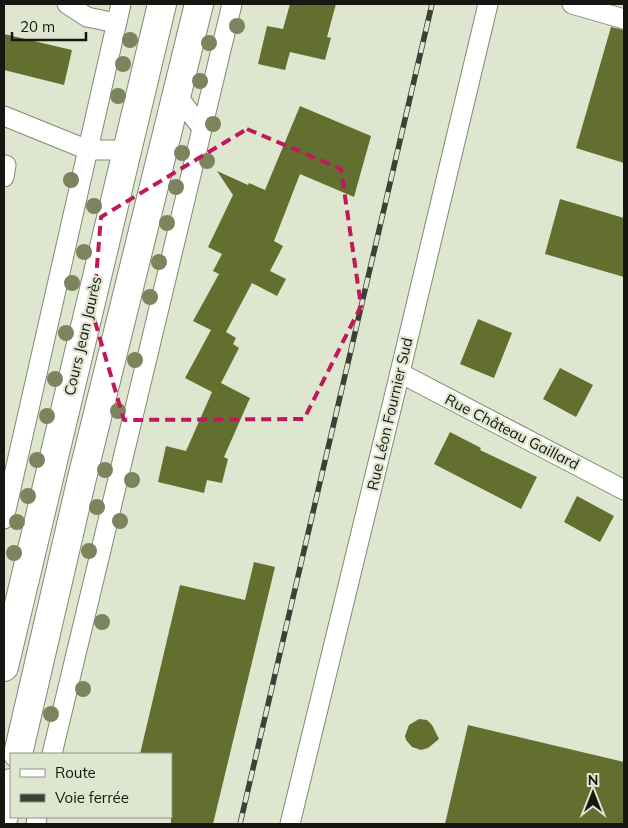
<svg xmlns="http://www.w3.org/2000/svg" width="628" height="828" font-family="Mulish,sans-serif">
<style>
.building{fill:#626f2f}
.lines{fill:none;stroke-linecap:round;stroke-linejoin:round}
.street-casing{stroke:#848975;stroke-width:21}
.primary-casing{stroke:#848975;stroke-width:30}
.street{stroke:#fff;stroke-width:19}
.primary{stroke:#fff;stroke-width:28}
.rail-casing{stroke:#3d4036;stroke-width:5.5}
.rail{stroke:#dfe6cf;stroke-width:4;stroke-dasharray:11;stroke-linecap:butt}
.tree{fill:#7c845d}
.marked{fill:none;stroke:#c2185b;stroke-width:4;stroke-dasharray:10 6;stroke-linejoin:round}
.labels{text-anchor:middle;stroke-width:4.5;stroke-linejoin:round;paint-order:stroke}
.street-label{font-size:15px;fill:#151710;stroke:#dfe6cf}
</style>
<rect width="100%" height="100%" fill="#dfe6cf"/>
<g class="building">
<polygon points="290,4 336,4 327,37 331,38 325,60 290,52 285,70 258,64 267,26 283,29"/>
<polygon points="611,27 624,30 624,163 576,148"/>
<polygon points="4,34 72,50 64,85 4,70"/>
<polygon points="300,106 371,136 354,197 300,174 274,241 283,246 270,271 286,279 277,296 252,283 226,332 236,338 233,344 239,348 221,383 250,398 224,457 228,459 222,483 207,480 204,493 158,482 166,446 186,451 212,392 185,378 211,330 193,321 219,274 213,271 222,254 208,247 233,195 217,171 248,185 249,183 265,190"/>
<polygon points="560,199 624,218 624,277 545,254"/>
<polygon points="478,319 512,333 494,378 460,364"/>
<polygon points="560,368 593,385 576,417 543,399"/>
<polygon points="450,432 481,448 480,450 537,477 521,509 434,464"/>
<polygon points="577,496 614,516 600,542 564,522"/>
<polygon points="254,562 275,567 213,824 171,824 171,754 140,754 180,585 245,600"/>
<polygon points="419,719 427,720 432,725 439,739 428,748 421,750 412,747 406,740 405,736 409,725"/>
<polygon points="468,725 624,762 624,824 445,824"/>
</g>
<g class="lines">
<defs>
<g id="street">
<polyline points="67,4 87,17 116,23"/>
<polyline points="572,4 624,19"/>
<polyline points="178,97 202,128"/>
<polyline points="4,116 88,150 127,150"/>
<polyline points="4,177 6,165"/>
<polyline points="400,373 624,490"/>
<polyline points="4,519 121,4"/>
<polyline points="52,754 232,4"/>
<polyline points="36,824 37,817"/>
<polyline points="290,824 396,389 488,4"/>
</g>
<g id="primary">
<polyline points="4,667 162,4"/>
<polyline points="18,754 81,482 199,4"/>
<polyline points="4,816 11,783"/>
</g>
</defs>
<use href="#street" class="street-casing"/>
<use href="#primary" class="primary-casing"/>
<use href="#street" class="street"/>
<use href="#primary" class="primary"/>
<defs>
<polyline id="rail" points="240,824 432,4"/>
</defs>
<use href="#rail" class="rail-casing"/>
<use href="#rail" class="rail"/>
</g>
<g class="tree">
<circle cx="237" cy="26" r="8"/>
<circle cx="130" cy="40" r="8"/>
<circle cx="209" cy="43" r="8"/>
<circle cx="123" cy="64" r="8"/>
<circle cx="200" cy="81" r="8"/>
<circle cx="118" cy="96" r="8"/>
<circle cx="213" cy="124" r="8"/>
<circle cx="182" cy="153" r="8"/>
<circle cx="207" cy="161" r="8"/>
<circle cx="71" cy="180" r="8"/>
<circle cx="176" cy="187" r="8"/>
<circle cx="94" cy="206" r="8"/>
<circle cx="167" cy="223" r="8"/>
<circle cx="84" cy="252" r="8"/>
<circle cx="159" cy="262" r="8"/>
<circle cx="72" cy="283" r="8"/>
<circle cx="150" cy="297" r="8"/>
<circle cx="66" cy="333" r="8"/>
<circle cx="135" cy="360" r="8"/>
<circle cx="55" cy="379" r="8"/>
<circle cx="118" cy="411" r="8"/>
<circle cx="47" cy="416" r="8"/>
<circle cx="37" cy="460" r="8"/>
<circle cx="105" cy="470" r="8"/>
<circle cx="132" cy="480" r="8"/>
<circle cx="28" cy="496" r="8"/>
<circle cx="97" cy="507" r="8"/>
<circle cx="120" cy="521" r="8"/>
<circle cx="17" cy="522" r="8"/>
<circle cx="89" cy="551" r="8"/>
<circle cx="14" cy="553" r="8"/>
<circle cx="102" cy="622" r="8"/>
<circle cx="83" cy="689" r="8"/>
<circle cx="51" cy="714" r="8"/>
</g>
<path class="marked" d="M247,129L341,169L361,306L304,419L124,420L93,315L101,217Z"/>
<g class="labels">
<g class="street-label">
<text transform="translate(83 336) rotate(-77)" y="5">Cours Jean Jaurès</text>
<text transform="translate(390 414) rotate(-77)" y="5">Rue Léon Fournier Sud</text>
<text transform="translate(512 432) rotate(27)" y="5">Rue Château Gaillard</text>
</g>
</g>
<rect width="628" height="828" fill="none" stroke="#151710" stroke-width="10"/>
<rect x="10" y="753" width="162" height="65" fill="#dfe6cf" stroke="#8e9383"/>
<rect x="20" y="769" width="25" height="8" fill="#ffffff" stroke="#8e9383"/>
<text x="55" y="778" font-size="15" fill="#151710">Route</text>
<rect x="20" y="794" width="25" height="8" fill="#3d4036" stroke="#8e9383"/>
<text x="55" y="803" font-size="15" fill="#151710">Voie ferrée</text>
<g transform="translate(593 793)" stroke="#dfe6cf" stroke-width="4" paint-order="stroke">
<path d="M0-4L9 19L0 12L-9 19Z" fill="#151710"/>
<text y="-8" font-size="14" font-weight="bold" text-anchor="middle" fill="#151710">N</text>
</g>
<path d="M12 32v8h74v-8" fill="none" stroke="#151710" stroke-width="2.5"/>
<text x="20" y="32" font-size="15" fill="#151710" stroke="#dfe6cf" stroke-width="4" paint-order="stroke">20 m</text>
</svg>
